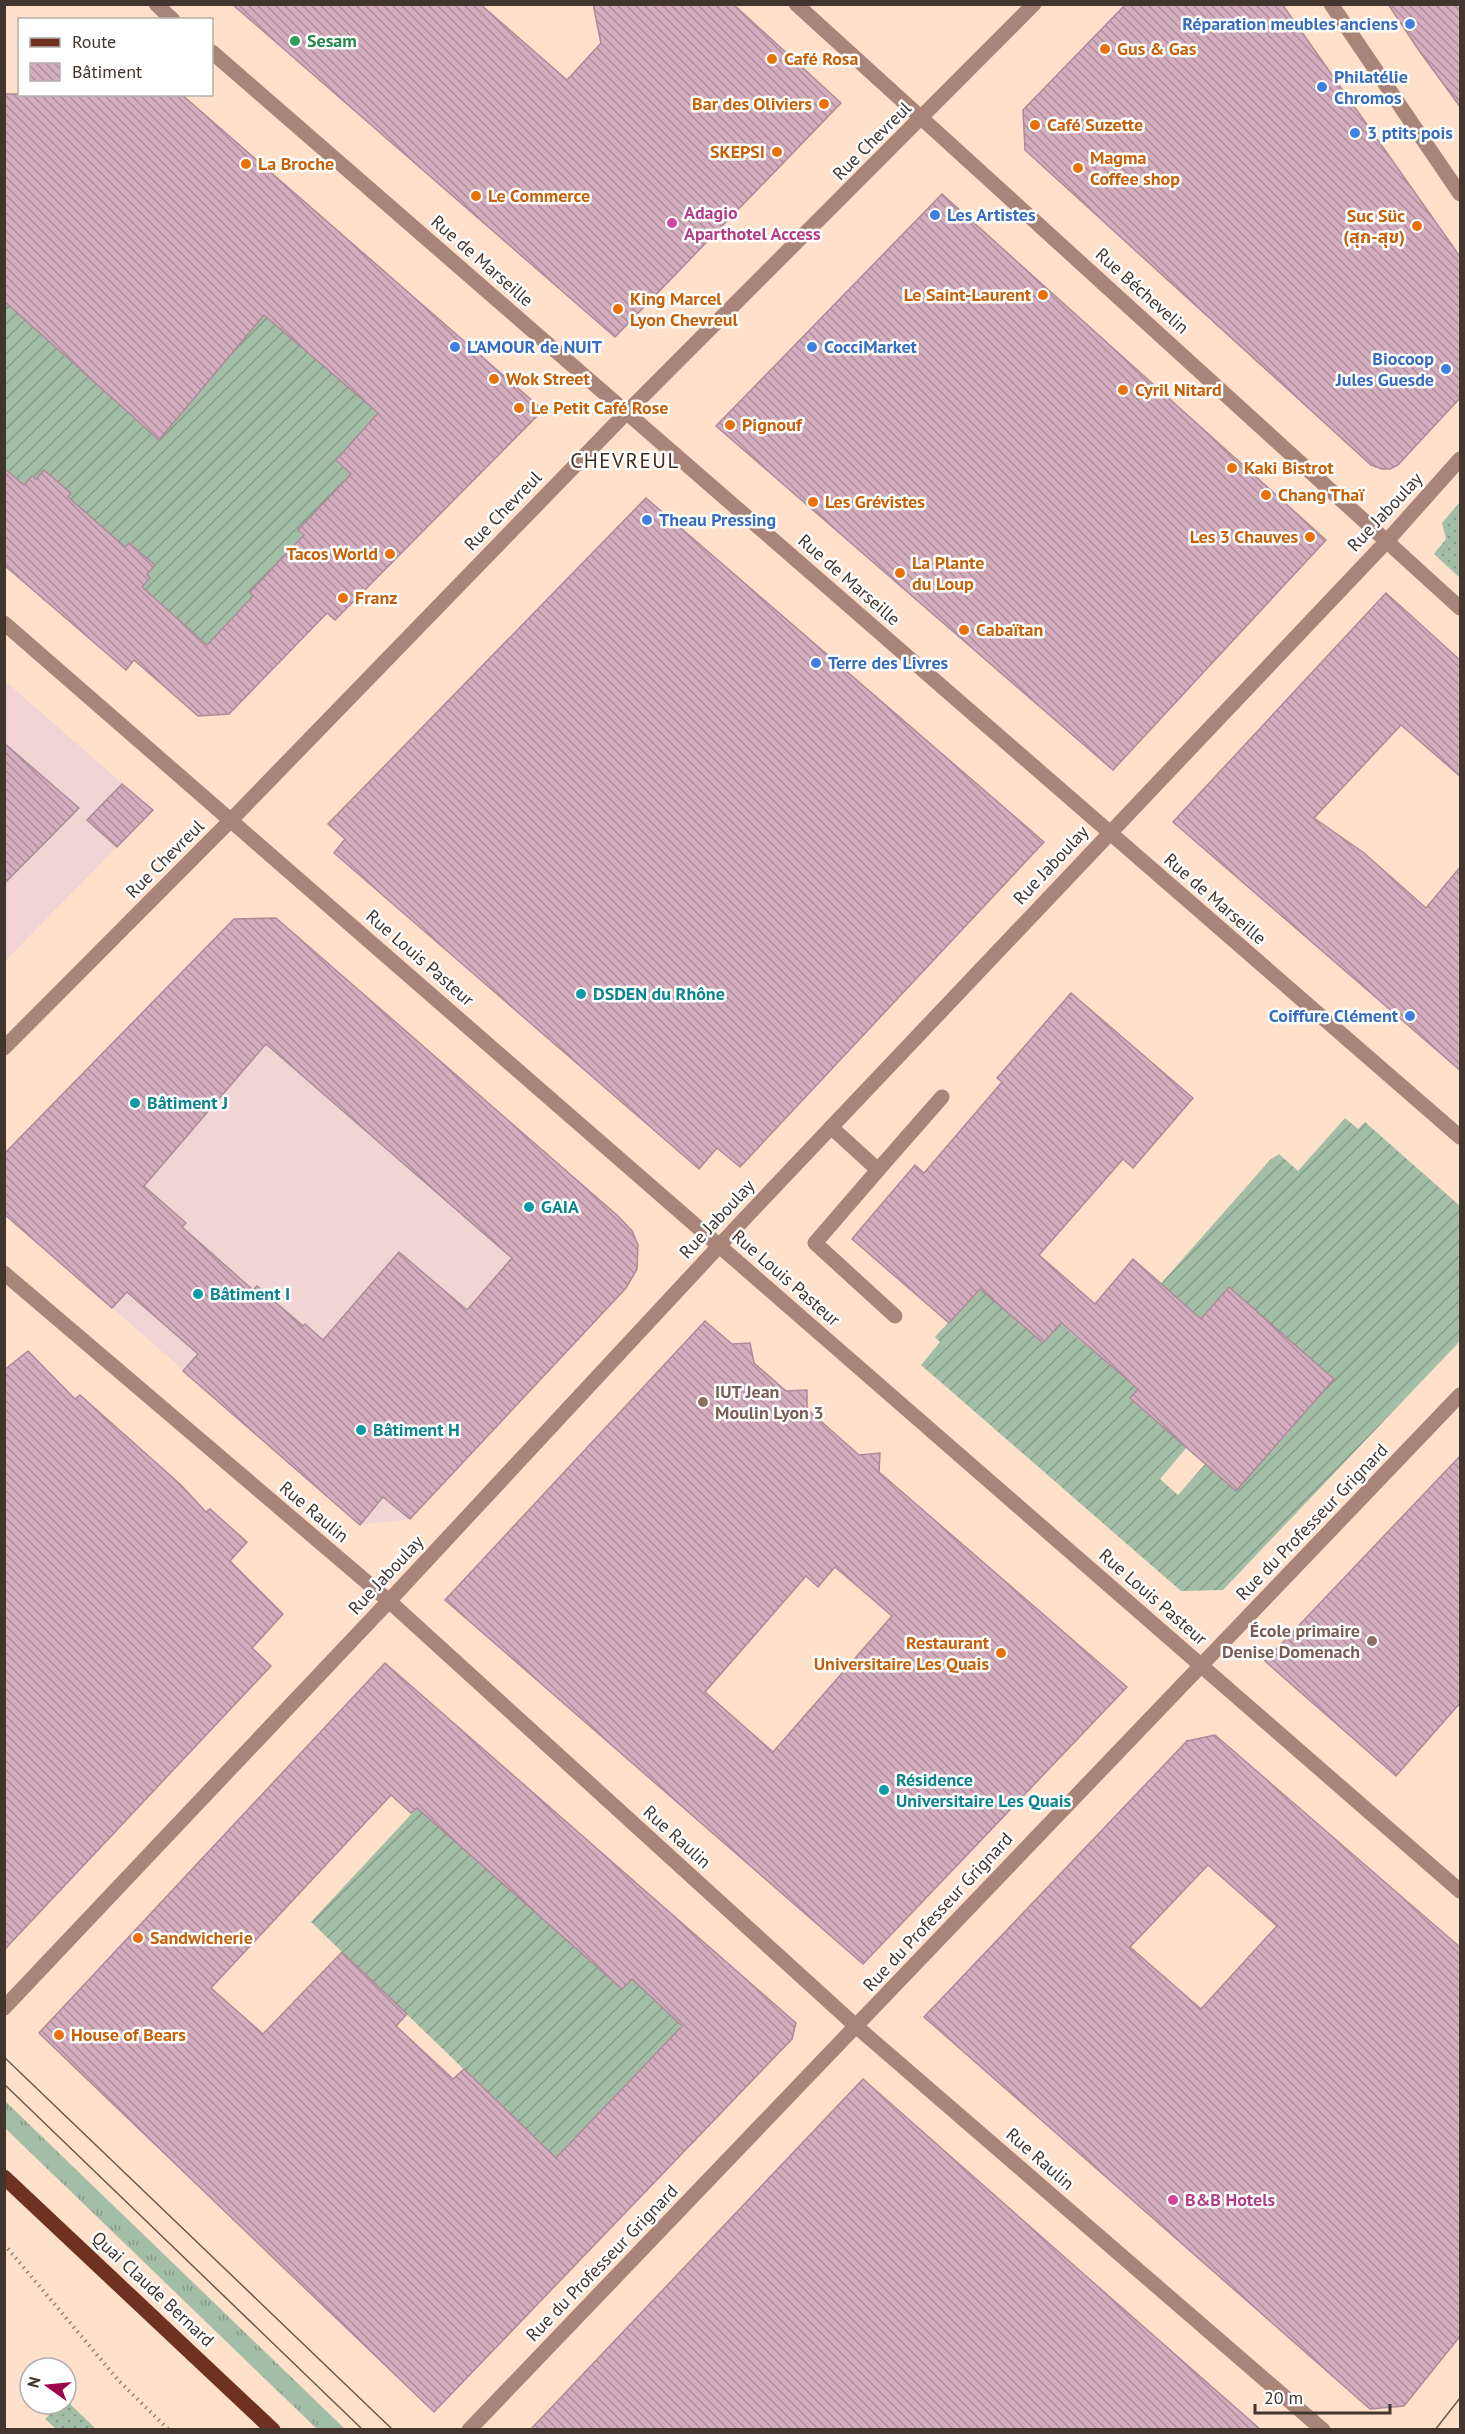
<svg xmlns="http://www.w3.org/2000/svg" width="1465" height="2434" font-family="'PT Sans','Noto Sans Thai',sans-serif">
<style>
.education{fill:#f0d5d4}
.grass{fill:url(#grass-tufts)}
.park{fill:url(#park-dots)}
.garden{fill:url(#garden-furrows)}
.building{fill:url(#building-back-hatch);stroke:#ac8b99;stroke-width:1.5;fill-rule:evenodd}
.lines{fill:none;stroke-linecap:round;stroke-linejoin:round}
.path{stroke:#978375;stroke-width:4;stroke-dasharray:1.5 4.5;stroke-linecap:butt}
.minor{stroke:#a98479;stroke-width:15}
.major{stroke:#6f3120;stroke-width:15}
.tram{stroke:#6a5a50;stroke-width:1.5}
.shop-dot{fill:#3f7fe0;stroke:#fff;stroke-width:2}
.leisure-dot{fill:#2e9e5b;stroke:#fff;stroke-width:2}
.food-dot{fill:#e8710a;stroke:#fff;stroke-width:2}
.hotel-dot{fill:#d1479c;stroke:#fff;stroke-width:2}
.culture-dot{fill:#0f9aa8;stroke:#fff;stroke-width:2}
.education-dot{fill:#8d6e63;stroke:#fff;stroke-width:2}
.labels{text-anchor:middle;stroke-width:5;stroke-linejoin:round;paint-order:stroke}
.shop-label{font-size:18px;font-weight:bold;fill:#366cbe;stroke:#fff;text-anchor:start}
.leisure-label{font-size:18px;font-weight:bold;fill:#27864d;stroke:#fff;text-anchor:start}
.food-label{font-size:18px;font-weight:bold;fill:#c56008;stroke:#fff;text-anchor:start}
.street-label{font-size:18px;fill:#41352d;stroke:#fff}
.hotel-label{font-size:18px;font-weight:bold;fill:#b23c85;stroke:#fff;text-anchor:start}
.culture-label{font-size:18px;font-weight:bold;fill:#0d838f;stroke:#fff;text-anchor:start}
.education-label{font-size:18px;font-weight:bold;fill:#785e54;stroke:#fff;text-anchor:start}
.quarter-label{font-size:21px;letter-spacing:1.5px;fill:#442d1d;stroke:#fff}
</style>
<defs>
<pattern id="grass-tufts" width="24" height="20" patternUnits="userSpaceOnUse" patternTransform="scale(1.5)"><rect width="24" height="20" fill="#a3bea6"/><path d="M3 7l-1-3M5 7V3M7 7l1-3M15 17l-1-3M17 17v-4M19 17l1-3" fill="none" stroke="#869b88"/></pattern>
<pattern id="park-dots" width="8" height="8" patternUnits="userSpaceOnUse" patternTransform="scale(1.5)"><rect width="8" height="8" fill="#a3bea6"/><path d="M2 2h.1M6 6h.1" fill="none" stroke="#869b88" stroke-width="1.8" stroke-linecap="round"/></pattern>
<pattern id="garden-furrows" width="10" height="10" patternUnits="userSpaceOnUse" patternTransform="scale(1.5)"><rect width="10" height="10" fill="#a3bea6"/><path d="M-1 1l2-2M0 10L10 0M9 11l2-2" fill="none" stroke="#869b88"/></pattern>
<pattern id="building-back-hatch" width="6" height="6" patternUnits="userSpaceOnUse" patternTransform="scale(1.5)"><rect width="6" height="6" fill="#d4adbe"/><path d="M-1 5l2 2M0 0l6 6M5-1l2 2" fill="none" stroke="#ae8e9b"/></pattern>
</defs>
<rect width="100%" height="100%" fill="#fee0cb"/>
<g class="education">
<polygon points="5,681 153,810 5,961"/>
<polygon points="276,918 618,1216 632,1231 638,1245 637,1269 626,1288 410,1519 360,1525 5,1214 105,1052 234,919"/>
</g>
<polygon class="grass" points="5,2101 345,2429 317,2429 5,2128"/>
<g class="park">
<polygon points="1460,502 1460,578 1434,554 1446,539 1442,523"/>
<polygon points="66,2400 96,2429 56,2429 45,2419 60,2404 66,2404"/>
</g>
<g class="garden">
<polygon points="5,301 159,440 272,305 386,404 337,460 357,480 298,530 314,545 276,564 250,592 253,596 210,649 142,587 150,578 147,574 155,565 130,543 125,547 68,497 71,493 44,470 36,479 24,485 5,468"/>
<polygon points="1345,1118 1358,1129 1365,1122 1460,1206 1460,1341 1223,1590 1181,1591 921,1365 940,1342 935,1337 996,1270 1138,1389 1187,1447 1160,1479 1178,1495 1205,1464 1236,1491 1334,1379 1229,1288 1190,1332 1150,1296 1270,1160 1279,1154 1298,1171"/>
<polygon points="417,1808 622,1989 632,1979 678,2001 680,2028 556,2158 311,1922"/>
</g>
<g class="building">
<polygon points="232,4 480,4 567,80 601,43 593,4 733,4 841,103 615,337"/>
<polygon points="1126,4 1282,4 1461,258 1461,397 1398,465 1390,469 1382,469 1371,465 1025,150 1023,110"/>
<polygon points="1388,4 1461,4 1461,108 1420,52"/>
<polygon points="4,94 181,94 543,410 335,620 327,613 229,714 198,716 134,660 126,670 4,565 4,468 24,485 32,476 36,479 44,470 71,493 68,497 125,547 129,543 155,565 147,574 150,578 142,587 207,645 253,596 250,592 304,535 298,530 351,474 336,460 378,413 264,315 159,440 4,301"/>
<polygon points="942,194 1326,540 1113,770 716,426"/>
<polygon points="646,498 1044,842 740,1167 717,1148 699,1169 334,853 345,839 328,824"/>
<polygon points="1386,593 1461,661 1461,777 1401,725 1314,818 1364,853 1426,908 1461,866 1461,1071 1173,822"/>
<polygon points="4,743 79,808 4,884"/>
<polygon points="122,784 153,810 117,847 87,820"/>
<path d="M276,918L618,1216L632,1231L638,1245L637,1269L626,1288L410,1519L383,1497L360,1525L183,1371L198,1354L127,1292L112,1308L4,1214V1154L234,919ZM266,1044L512,1258L467,1310L399,1252L323,1340L305,1324L303,1326L257,1286L253,1290L182,1227L186,1223L144,1186Z"/>
<polygon points="1071,993 1193,1098 1133,1168 1123,1159 1039,1255 1095,1304 1133,1259 1201,1319 1229,1287 1334,1379 1236,1491 1130,1398 1138,1389 1061,1323 1043,1343 980,1289 949,1323 852,1239 915,1165 924,1173 1002,1082 997,1078"/>
<path d="M705,1321L732,1344L750,1343L754,1363L786,1391L807,1390V1409L859,1455L880,1453L879,1472L1127,1687L863,1964L445,1600ZM835,1567L892,1616L773,1752L705,1692L806,1576L818,1587Z"/>
<polygon points="28,1351 75,1399 80,1395 181,1485 206,1512 210,1509 247,1542 230,1561 283,1614 252,1648 271,1666 4,1950 4,1370"/>
<polygon points="1460,1456 1461,1702 1396,1776 1265,1661"/>
<path d="M385,1663L796,2023L792,2039L434,2412L39,2033ZM391,1795L411,1813L417,1808L622,1989L632,1979L682,2026L556,2158L464,2069L453,2079L396,2026L407,2014L342,1952L263,2034L211,1988Z"/>
<path d="M1215,1735L1461,1948V2335L1404,2406L1370,2409L924,2017L1187,1741ZM1208,1865L1277,1926L1201,2009L1130,1947Z"/>
<polygon points="863,2079 1095,2284 1261,2430 530,2430"/>
</g>
<g class="lines">
<polyline class="path" points="4,2244 119,2381 169,2430"/>
<g class="minor">
<polyline points="156,4 173,20"/>
<polyline points="796,4 1460,608"/>
<polyline points="1331,4 1460,194"/>
<path d="M212,52C629,413 1043,777 1460,1137"/>
<polyline points="4,623 1460,1891"/>
<polyline points="4,1048 231,820 627,412 1034,4"/>
<polyline points="831,1127 878,1170 815,1243 895,1316"/>
<polyline points="878,1170 942,1097"/>
<polyline points="4,1273 389,1601 857,2027 1323,2430"/>
<polyline points="4,2008 389,1601 747,1216 1387,541 1460,459"/>
<polyline points="469,2430 1460,1395"/>
</g>
<polyline class="major" points="4,2177 273,2430"/>
<g class="tram">
<polyline points="4,2057 393,2430"/>
<polyline points="4,2084 363,2430"/>
<polyline points="1435,2430 1460,2398"/>
</g>
</g>
<g class="shop-dot">
<circle cx="1410" cy="24" r="6"/>
<circle cx="1322" cy="87" r="6"/>
<circle cx="1355" cy="133" r="6"/>
<circle cx="935" cy="215" r="6"/>
<circle cx="455" cy="347" r="6"/>
<circle cx="812" cy="347" r="6"/>
<circle cx="1446" cy="369" r="6"/>
<circle cx="647" cy="520" r="6"/>
<circle cx="816" cy="663" r="6"/>
<circle cx="1410" cy="1016" r="6"/>
</g>
<circle class="leisure-dot" cx="295" cy="41" r="6"/>
<g class="food-dot">
<circle cx="1105" cy="49" r="6"/>
<circle cx="772" cy="59" r="6"/>
<circle cx="824" cy="104" r="6"/>
<circle cx="1035" cy="125" r="6"/>
<circle cx="777" cy="152" r="6"/>
<circle cx="246" cy="164" r="6"/>
<circle cx="1078" cy="168" r="6"/>
<circle cx="476" cy="196" r="6"/>
<circle cx="1417" cy="226" r="6"/>
<circle cx="1043" cy="295" r="6"/>
<circle cx="618" cy="309" r="6"/>
<circle cx="494" cy="379" r="6"/>
<circle cx="1123" cy="390" r="6"/>
<circle cx="519" cy="408" r="6"/>
<circle cx="730" cy="425" r="6"/>
<circle cx="1232" cy="468" r="6"/>
<circle cx="1266" cy="495" r="6"/>
<circle cx="813" cy="502" r="6"/>
<circle cx="1310" cy="537" r="6"/>
<circle cx="390" cy="554" r="6"/>
<circle cx="900" cy="573" r="6"/>
<circle cx="343" cy="598" r="6"/>
<circle cx="964" cy="630" r="6"/>
<circle cx="1001" cy="1653" r="6"/>
<circle cx="138" cy="1938" r="6"/>
<circle cx="59" cy="2035" r="6"/>
</g>
<g class="hotel-dot">
<circle cx="672" cy="223" r="6"/>
<circle cx="1173" cy="2200" r="6"/>
</g>
<g class="culture-dot">
<circle cx="581" cy="994" r="6"/>
<circle cx="135" cy="1103" r="6"/>
<circle cx="529" cy="1207" r="6"/>
<circle cx="198" cy="1294" r="6"/>
<circle cx="361" cy="1430" r="6"/>
<circle cx="884" cy="1790" r="6"/>
</g>
<g class="education-dot">
<circle cx="703" cy="1402" r="6"/>
<circle cx="1372" cy="1641" r="6"/>
</g>
<g class="labels">
<g class="shop-label">
<text x="1398" y="30" text-anchor="end">Réparation meubles anciens</text>
<text x="1334" y="83">Philatélie<tspan x="1334" dy="21">Chromos</tspan></text>
<text x="1367" y="139">3 ptits pois</text>
<text x="947" y="221">Les Artistes</text>
<text x="467" y="353">L'AMOUR de NUIT</text>
<text x="824" y="353">CocciMarket</text>
<text x="1434" y="365" text-anchor="end">Biocoop<tspan x="1434" dy="21">Jules Guesde</tspan></text>
<text x="659" y="526">Theau Pressing</text>
<text x="828" y="669">Terre des Livres</text>
<text x="1398" y="1022" text-anchor="end">Coiffure Clément</text>
</g>
<g class="leisure-label">
<text x="307" y="47">Sesam</text>
</g>
<g class="food-label">
<text x="1117" y="55">Gus &amp; Gas</text>
<text x="784" y="65">Café Rosa</text>
<text x="812" y="110" text-anchor="end">Bar des Oliviers</text>
<text x="1047" y="131">Café Suzette</text>
<text x="765" y="158" text-anchor="end">SKEPSI</text>
<text x="1090" y="164">Magma<tspan x="1090" dy="21">Coffee shop</tspan></text>
<text x="258" y="170">La Broche</text>
<text x="488" y="202">Le Commerce</text>
<text x="1405" y="222" text-anchor="end">Suc Süc<tspan x="1405" dy="21">(สุก-สุข)</tspan></text>
<text x="1031" y="301" text-anchor="end">Le Saint-Laurent</text>
<text x="630" y="305">King Marcel<tspan x="630" dy="21">Lyon Chevreul</tspan></text>
<text x="506" y="385">Wok Street</text>
<text x="1135" y="396">Cyril Nitard</text>
<text x="531" y="414">Le Petit Café Rose</text>
<text x="742" y="431">Pignouf</text>
<text x="1244" y="474">Kaki Bistrot</text>
<text x="1278" y="501">Chang Thaï</text>
<text x="825" y="508">Les Grévistes</text>
<text x="1298" y="543" text-anchor="end">Les 3 Chauves</text>
<text x="378" y="560" text-anchor="end">Tacos World</text>
<text x="912" y="569">La Plante<tspan x="912" dy="21">du Loup</tspan></text>
<text x="355" y="604">Franz</text>
<text x="976" y="636">Cabaïtan</text>
<text x="989" y="1649" text-anchor="end">Restaurant<tspan x="989" dy="21">Universitaire Les Quais</tspan></text>
<text x="150" y="1944">Sandwicherie</text>
<text x="71" y="2041">House of Bears</text>
</g>
<g class="street-label">
<text transform="translate(872 141) rotate(-45)" y="6">Rue Chevreul</text>
<text transform="translate(482 261) rotate(41)" y="6">Rue de Marseille</text>
<text transform="translate(1142 291) rotate(42)" y="6">Rue Béchevelin</text>
<text transform="translate(503 511) rotate(-46)" y="6">Rue Chevreul</text>
<text transform="translate(1385 512) rotate(-47)" y="6">Rue Jaboulay</text>
<text transform="translate(849 580) rotate(41)" y="6">Rue de Marseille</text>
<text transform="translate(165 859) rotate(-45)" y="6">Rue Chevreul</text>
<text transform="translate(1051 865) rotate(-47)" y="6">Rue Jaboulay</text>
<text transform="translate(1215 899) rotate(41)" y="6">Rue de Marseille</text>
<text transform="translate(420 958) rotate(41)" y="6">Rue Louis Pasteur</text>
<text transform="translate(717 1219) rotate(-47)" y="6">Rue Jaboulay</text>
<text transform="translate(786 1278) rotate(41)" y="6">Rue Louis Pasteur</text>
<text transform="translate(314 1512) rotate(40)" y="6">Rue Raulin</text>
<text transform="translate(1312 1522) rotate(-46)" y="6">Rue du Professeur Grignard</text>
<text transform="translate(386 1575) rotate(-47)" y="6">Rue Jaboulay</text>
<text transform="translate(1153 1597) rotate(41)" y="6">Rue Louis Pasteur</text>
<text transform="translate(677 1837) rotate(42)" y="6">Rue Raulin</text>
<text transform="translate(938 1912) rotate(-47)" y="6">Rue du Professeur Grignard</text>
<text transform="translate(1040 2159) rotate(41)" y="6">Rue Raulin</text>
<text transform="translate(602 2263) rotate(-46)" y="6">Rue du Professeur Grignard</text>
<text transform="translate(153 2289) rotate(43)" y="6">Quai Claude Bernard</text>
</g>
<g class="hotel-label">
<text x="684" y="219">Adagio<tspan x="684" dy="21">Aparthotel Access</tspan></text>
<text x="1185" y="2206">B&amp;B Hotels</text>
</g>
<g class="culture-label">
<text x="593" y="1000">DSDEN du Rhône</text>
<text x="147" y="1109">Bâtiment J</text>
<text x="541" y="1213">GAIA</text>
<text x="210" y="1300">Bâtiment I</text>
<text x="373" y="1436">Bâtiment H</text>
<text x="896" y="1786">Résidence<tspan x="896" dy="21">Universitaire Les Quais</tspan></text>
</g>
<g class="education-label">
<text x="715" y="1398">IUT Jean<tspan x="715" dy="21">Moulin Lyon 3</tspan></text>
<text x="1360" y="1637" text-anchor="end">École primaire<tspan x="1360" dy="21">Denise Domenach</tspan></text>
</g>
<g class="quarter-label">
<text x="625" y="468">CHEVREUL</text>
</g>
</g>
<rect width="1465" height="2434" fill="none" stroke="#41352d" stroke-width="12"/>
<rect x="18" y="18" width="195" height="78" fill="#ffffff" stroke="#b3aeab" stroke-width="1.5"/>
<rect x="30" y="38" width="30" height="9" fill="#6f3120" stroke="#b3aeab" stroke-width="1.5"/>
<text x="72" y="48" font-size="18" fill="#41352d">Route</text>
<rect x="30" y="63" width="30" height="18" fill="url(#building-back-hatch)" stroke="#b3aeab" stroke-width="1.5"/>
<text x="72" y="78" font-size="18" fill="#41352d">Bâtiment</text>
<g transform="translate(48 2386) rotate(285)"><circle r="28" fill="#ffffff" stroke="#b3aeab" stroke-width="1.5"/>
<path d="M0-4.5L10 22L0 15L-10 22Z" fill="#9d034b"/>
<text y="-9" font-size="16" font-weight="bold" text-anchor="middle" fill="#41352d">N</text>
</g>
<path d="M1255 2404v9h135v-9" fill="none" stroke="#41352d" stroke-width="3"/>
<text x="1264" y="2404" font-size="18" fill="#41352d" stroke="#ffffff" stroke-width="4.5" paint-order="stroke">20 m</text>
</svg>
